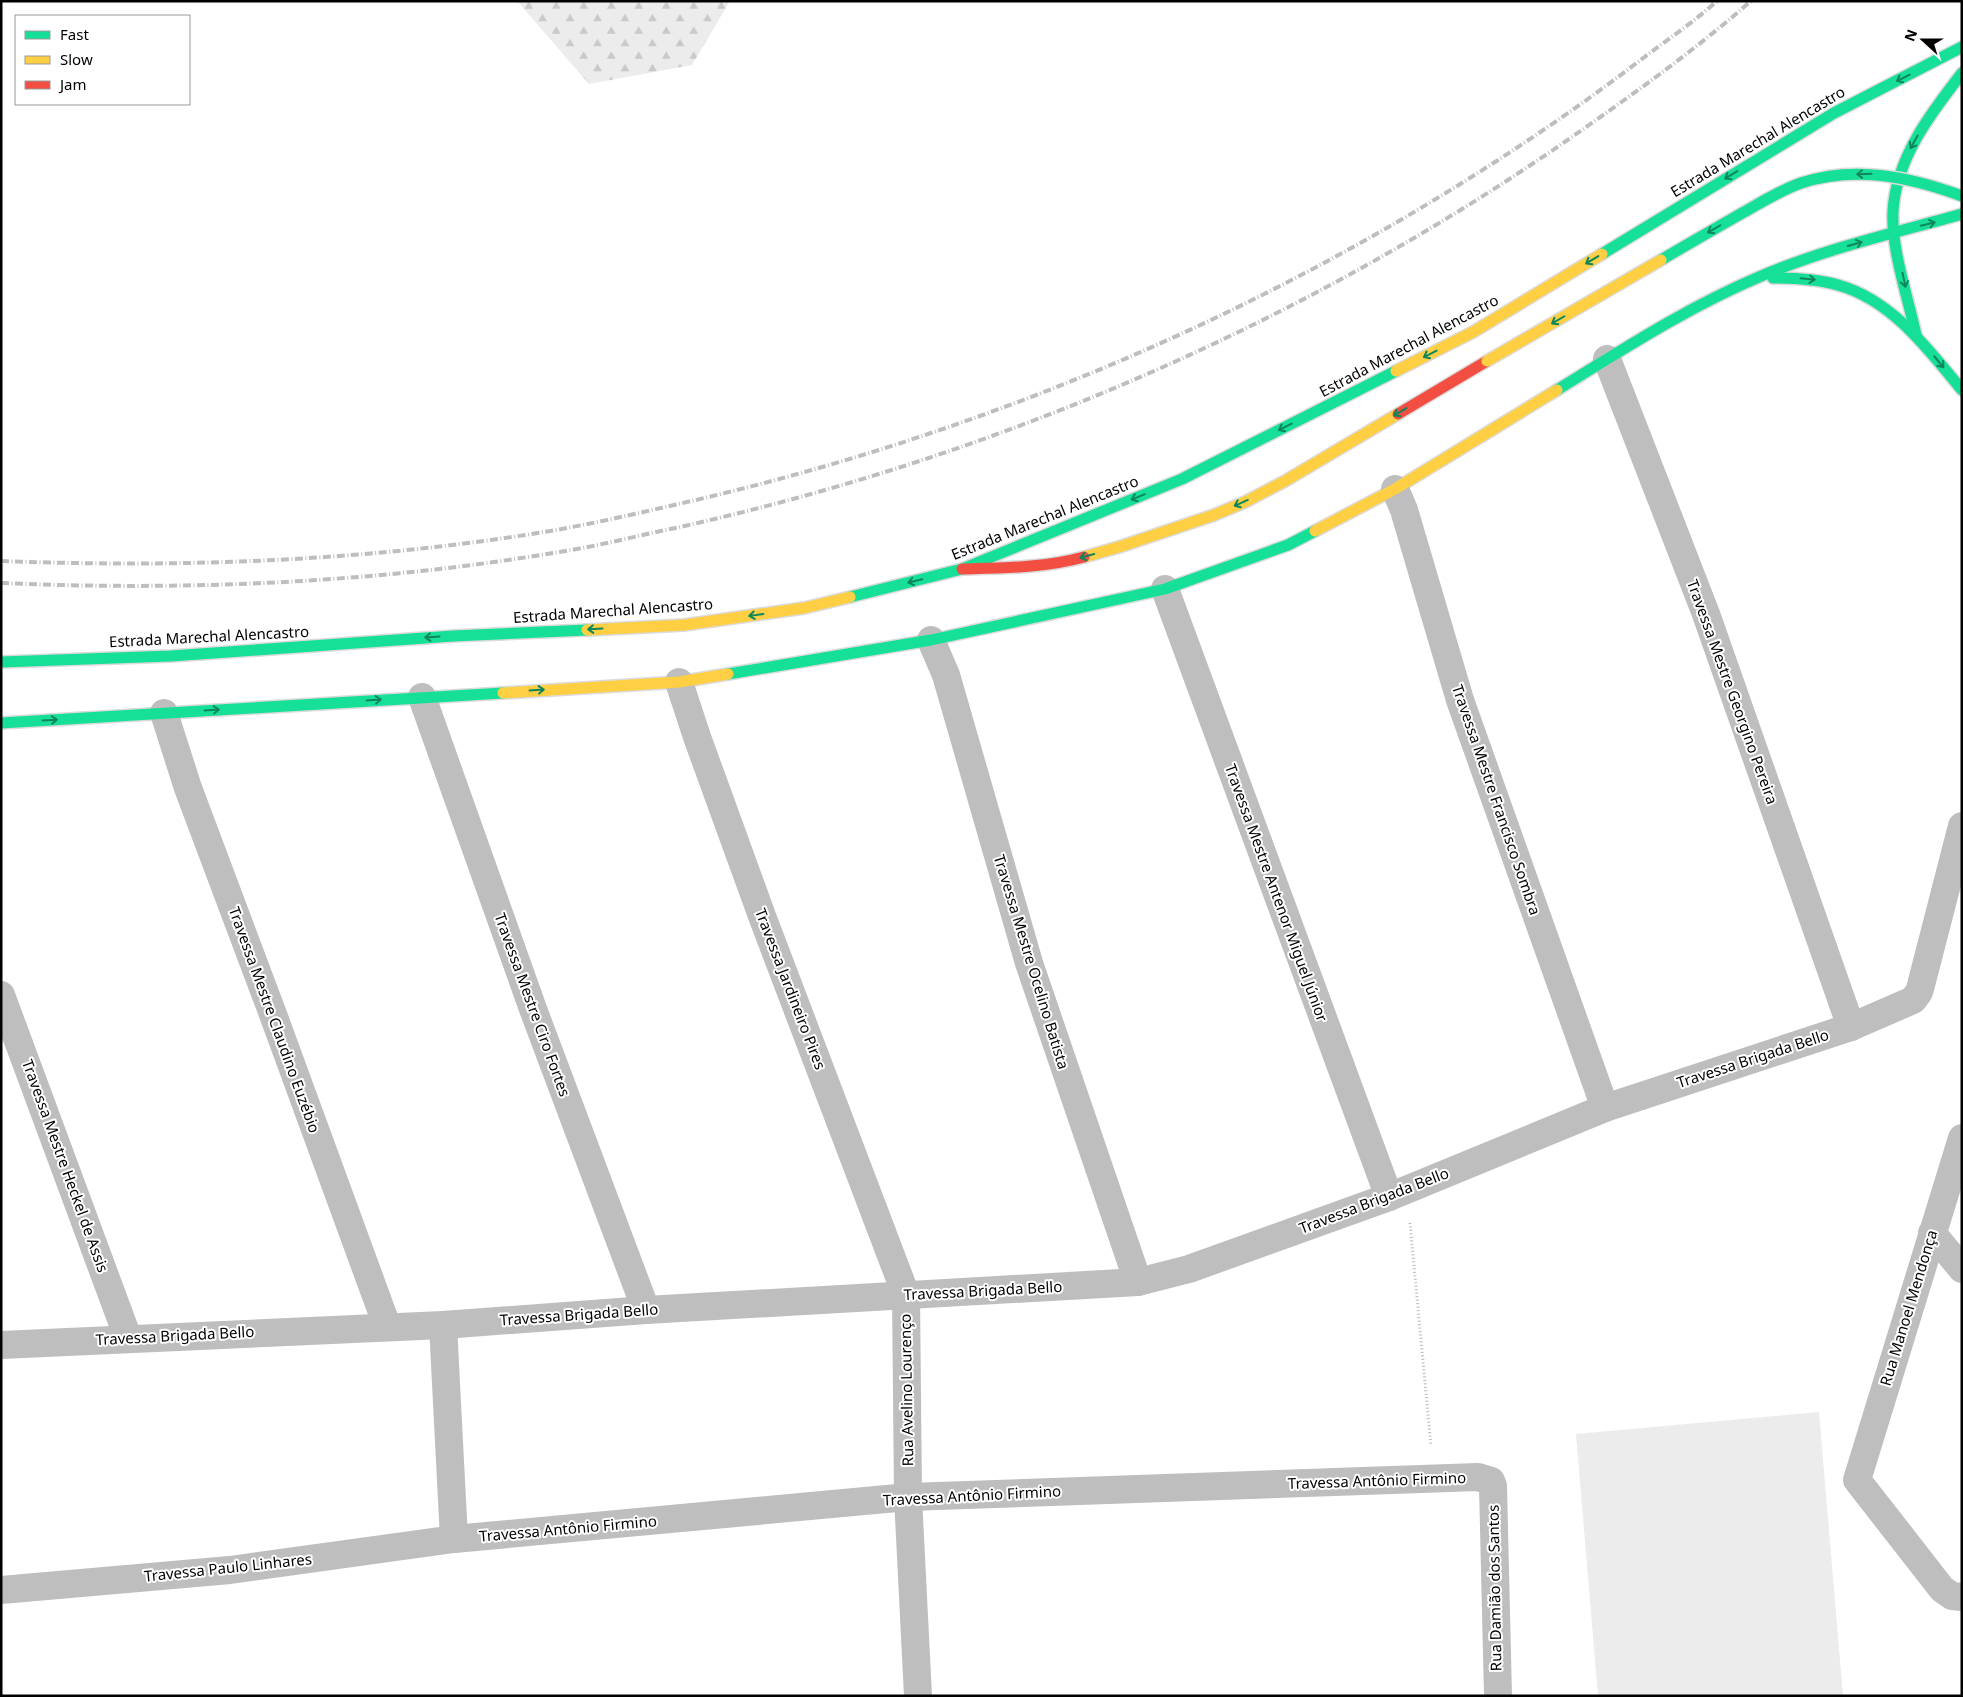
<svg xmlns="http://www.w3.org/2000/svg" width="1963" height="1697" font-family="'Noto Sans',sans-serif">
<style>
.green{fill:#ececec}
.forest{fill:url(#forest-firs)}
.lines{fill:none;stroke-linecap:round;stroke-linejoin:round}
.fast-casing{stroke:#dbdbdb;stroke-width:14}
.slow-casing{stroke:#dbdbdb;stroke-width:14}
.jam-casing{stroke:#dbdbdb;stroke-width:14}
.path{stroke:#b9b9b9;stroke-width:3;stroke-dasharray:1 2.5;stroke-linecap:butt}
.street{stroke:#bebebe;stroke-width:28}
.fast{stroke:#16e098;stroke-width:11}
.slow{stroke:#ffcf43;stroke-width:11}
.jam{stroke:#f24e42;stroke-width:11}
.rail{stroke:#bebebe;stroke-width:4;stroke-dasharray:8 2.5 1 2.5;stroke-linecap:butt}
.fast-bridge-casing{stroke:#dbdbdb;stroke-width:14;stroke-linecap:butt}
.slow-bridge-casing{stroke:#dbdbdb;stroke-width:14;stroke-linecap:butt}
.fast-bridge{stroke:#16e098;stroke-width:11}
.slow-bridge{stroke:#ffcf43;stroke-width:11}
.oneway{stroke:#0d865b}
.labels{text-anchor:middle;stroke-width:4;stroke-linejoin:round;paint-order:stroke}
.street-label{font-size:15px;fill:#000;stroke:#fff}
</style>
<defs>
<pattern id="forest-firs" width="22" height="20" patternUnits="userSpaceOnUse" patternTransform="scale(1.25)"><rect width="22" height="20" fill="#ececec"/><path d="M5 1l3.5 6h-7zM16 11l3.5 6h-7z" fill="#c9c9c9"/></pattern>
</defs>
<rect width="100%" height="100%" fill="#fff"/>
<polygon class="green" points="1819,1412 1843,1696 1598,1696 1576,1434"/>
<polygon class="forest" points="517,1 730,1 692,65 589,84"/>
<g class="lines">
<defs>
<g id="fast">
<polyline points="1602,254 1834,113 1962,47"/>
<path d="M1773,278C1795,278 1817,279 1838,285C1892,300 1928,349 1962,390"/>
<path d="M1916,335C1908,297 1891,249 1893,211C1896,158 1931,113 1962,73"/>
<path d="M1557,390C1622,350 1688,307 1759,277C1824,249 1894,233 1962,214"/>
<polyline points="850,597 962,569 1182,479 1396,371"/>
<polyline points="1,662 171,656 453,636 587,630"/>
<polyline points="728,674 931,640 1165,589 1288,545 1315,531"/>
<polyline points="1,723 503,693"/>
</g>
<g id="slow">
<polyline points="1396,371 1473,332 1602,254"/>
<polyline points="1315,531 1395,489 1557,390"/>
<polyline points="1084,557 1119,547 1214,515 1245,502 1285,481 1398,414"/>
<polyline points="587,630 684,625 804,608 850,597"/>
<polyline points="503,693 679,682 728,674"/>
</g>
<g id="jam">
<polyline points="1398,414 1487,361"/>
<path d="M962,569C1003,568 1044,568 1084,557"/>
</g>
</defs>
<use href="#fast" class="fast-casing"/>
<use href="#slow" class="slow-casing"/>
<use href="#jam" class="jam-casing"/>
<polyline class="path" points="1410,1223 1431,1446"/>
<g class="street">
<polyline points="1607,359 1706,614 1851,1027"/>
<polyline points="1395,489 1404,510 1460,700 1605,1108"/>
<polyline points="1165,589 1389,1197"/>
<polyline points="931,640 946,675 1029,963 1138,1282"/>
<polyline points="679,682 697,737 762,916 906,1295 908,1497 918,1696"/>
<polyline points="422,697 533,1009 646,1310"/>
<polyline points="164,713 188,788 274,1017 387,1326"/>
<polyline points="1,995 128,1338"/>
<polyline points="1962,1138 1857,1480 1942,1589 1952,1596 1962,1597"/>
<polyline points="1932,1233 1962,1269"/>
<polyline points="443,1325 454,1539"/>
<polyline points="1,1345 443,1325 646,1310 1138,1282 1189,1269 1389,1197 1605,1108 1851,1027 1913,1000 1919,992 1921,985 1962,826"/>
<polyline points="1,1590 230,1570 454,1539 908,1497 1478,1477 1491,1481 1493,1486 1498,1696"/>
</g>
<use href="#fast" class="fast"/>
<use href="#slow" class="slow"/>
<use href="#jam" class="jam"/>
<g class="rail">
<path d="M1,561C187,568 372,561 556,530C595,523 635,514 674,505C945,444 1207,339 1444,194C1516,150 1585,103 1651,52C1673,36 1696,20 1717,1"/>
<path d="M1,583C188,591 375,583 559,552C599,546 640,535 680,527C997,456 1302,324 1569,139C1632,95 1694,51 1751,1"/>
</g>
<defs>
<path id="fast-bridge" d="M1661,260C1688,244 1716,228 1744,212C1762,202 1781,190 1801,183C1855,165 1910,177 1962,196"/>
<polyline id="slow-bridge" points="1487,361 1661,260"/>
</defs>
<use href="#fast-bridge" class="fast-bridge-casing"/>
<use href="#slow-bridge" class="slow-bridge-casing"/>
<use href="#fast-bridge" class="fast-bridge"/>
<use href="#slow-bridge" class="slow-bridge"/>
</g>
<defs><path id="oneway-shaft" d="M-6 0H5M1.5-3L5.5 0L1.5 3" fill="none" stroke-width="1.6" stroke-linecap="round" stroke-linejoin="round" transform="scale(1.25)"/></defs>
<g class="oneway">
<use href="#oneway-shaft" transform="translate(1903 78) rotate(153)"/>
<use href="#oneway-shaft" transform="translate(1914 142) rotate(119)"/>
<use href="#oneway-shaft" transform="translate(1864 174) rotate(178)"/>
<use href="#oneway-shaft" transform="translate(1731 175) rotate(149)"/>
<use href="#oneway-shaft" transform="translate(1928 224) rotate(-13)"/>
<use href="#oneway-shaft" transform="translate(1714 229) rotate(150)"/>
<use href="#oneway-shaft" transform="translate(1855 244) rotate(-16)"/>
<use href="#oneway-shaft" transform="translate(1592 260) rotate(149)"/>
<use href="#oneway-shaft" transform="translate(1808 279) rotate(6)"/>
<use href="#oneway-shaft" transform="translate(1904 280) rotate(78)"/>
<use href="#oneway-shaft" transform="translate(1558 320) rotate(150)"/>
<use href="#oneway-shaft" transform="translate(1430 354) rotate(153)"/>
<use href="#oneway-shaft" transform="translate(1939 362) rotate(50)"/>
<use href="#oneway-shaft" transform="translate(1400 412) rotate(149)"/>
<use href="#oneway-shaft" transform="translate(1285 427) rotate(153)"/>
<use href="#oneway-shaft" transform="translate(1138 497) rotate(158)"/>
<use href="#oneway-shaft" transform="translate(1241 503) rotate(156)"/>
<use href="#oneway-shaft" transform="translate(1087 556) rotate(165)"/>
<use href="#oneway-shaft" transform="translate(915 581) rotate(166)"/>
<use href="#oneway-shaft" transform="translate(756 615) rotate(172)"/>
<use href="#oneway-shaft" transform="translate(595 629) rotate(177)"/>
<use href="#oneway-shaft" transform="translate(432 637) rotate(176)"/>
<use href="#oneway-shaft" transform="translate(537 690) rotate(-4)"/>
<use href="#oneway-shaft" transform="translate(374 700) rotate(-4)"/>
<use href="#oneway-shaft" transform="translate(212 710) rotate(-4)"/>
<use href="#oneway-shaft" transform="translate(50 720) rotate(-3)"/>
</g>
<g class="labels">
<g class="street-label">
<text transform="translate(1758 142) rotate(-31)" y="5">Estrada Marechal Alencastro</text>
<text transform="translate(1409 346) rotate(-28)" y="5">Estrada Marechal Alencastro</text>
<text transform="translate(1045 518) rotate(-22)" y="5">Estrada Marechal Alencastro</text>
<text transform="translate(613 611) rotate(-4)" y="5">Estrada Marechal Alencastro</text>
<text transform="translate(209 637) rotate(-3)" y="5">Estrada Marechal Alencastro</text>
<text transform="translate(1732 692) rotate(70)" y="5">Travessa Mestre Georgino Pereira</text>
<text transform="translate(1496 800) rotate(71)" y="5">Travessa Mestre Francisco Sombra</text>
<text transform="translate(1276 893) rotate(70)" y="5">Travessa Mestre Antenor Miguel Júnior</text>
<text transform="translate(1031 962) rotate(73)" y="5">Travessa Mestre Ocelino Batista</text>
<text transform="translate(790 989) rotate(69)" y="5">Travessa Jardineiro Pires</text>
<text transform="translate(532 1005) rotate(70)" y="5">Travessa Mestre Ciro Fortes</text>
<text transform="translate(274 1020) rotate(70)" y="5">Travessa Mestre Claudino Euzébio</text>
<text transform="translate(1753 1059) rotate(-18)" y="5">Travessa Brigada Bello</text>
<text transform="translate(65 1166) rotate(70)" y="5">Travessa Mestre Heckel de Assis</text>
<text transform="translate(1374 1201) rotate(-21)" y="5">Travessa Brigada Bello</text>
<text transform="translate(983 1291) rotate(-3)" y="5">Travessa Brigada Bello</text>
<text transform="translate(1909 1308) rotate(-73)" y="5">Rua Manoel Mendonça</text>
<text transform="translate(579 1315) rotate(-4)" y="5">Travessa Brigada Bello</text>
<text transform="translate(175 1336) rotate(-3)" y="5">Travessa Brigada Bello</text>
<text transform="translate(907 1390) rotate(-91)" y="5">Rua Avelino Lourenço</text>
<text transform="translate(1377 1481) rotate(-2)" y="5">Travessa Antônio Firmino</text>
<text transform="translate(972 1496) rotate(-3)" y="5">Travessa Antônio Firmino</text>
<text transform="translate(568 1529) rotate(-5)" y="5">Travessa Antônio Firmino</text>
<text transform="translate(228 1568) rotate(-6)" y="5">Travessa Paulo Linhares</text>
<text transform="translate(1495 1588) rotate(-91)" y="5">Rua Damião dos Santos</text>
</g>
</g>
<rect width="1963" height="1697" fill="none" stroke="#000000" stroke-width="5"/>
<rect x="15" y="15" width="175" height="90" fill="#ffffff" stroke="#999999"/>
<rect x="25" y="31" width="25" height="8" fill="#16e098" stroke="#999999"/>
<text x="60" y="40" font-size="15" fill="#000000">Fast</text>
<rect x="25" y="56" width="25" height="8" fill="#ffcf43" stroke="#999999"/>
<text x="60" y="65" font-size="15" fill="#000000">Slow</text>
<rect x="25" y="81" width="25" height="8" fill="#f24e42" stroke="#999999"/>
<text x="60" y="90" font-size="15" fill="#000000">Jam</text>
<g transform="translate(1923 40) rotate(291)" stroke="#ffffff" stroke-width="4" paint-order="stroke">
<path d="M0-4L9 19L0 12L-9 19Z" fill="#000000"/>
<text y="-8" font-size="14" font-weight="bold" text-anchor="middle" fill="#000000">N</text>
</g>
</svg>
